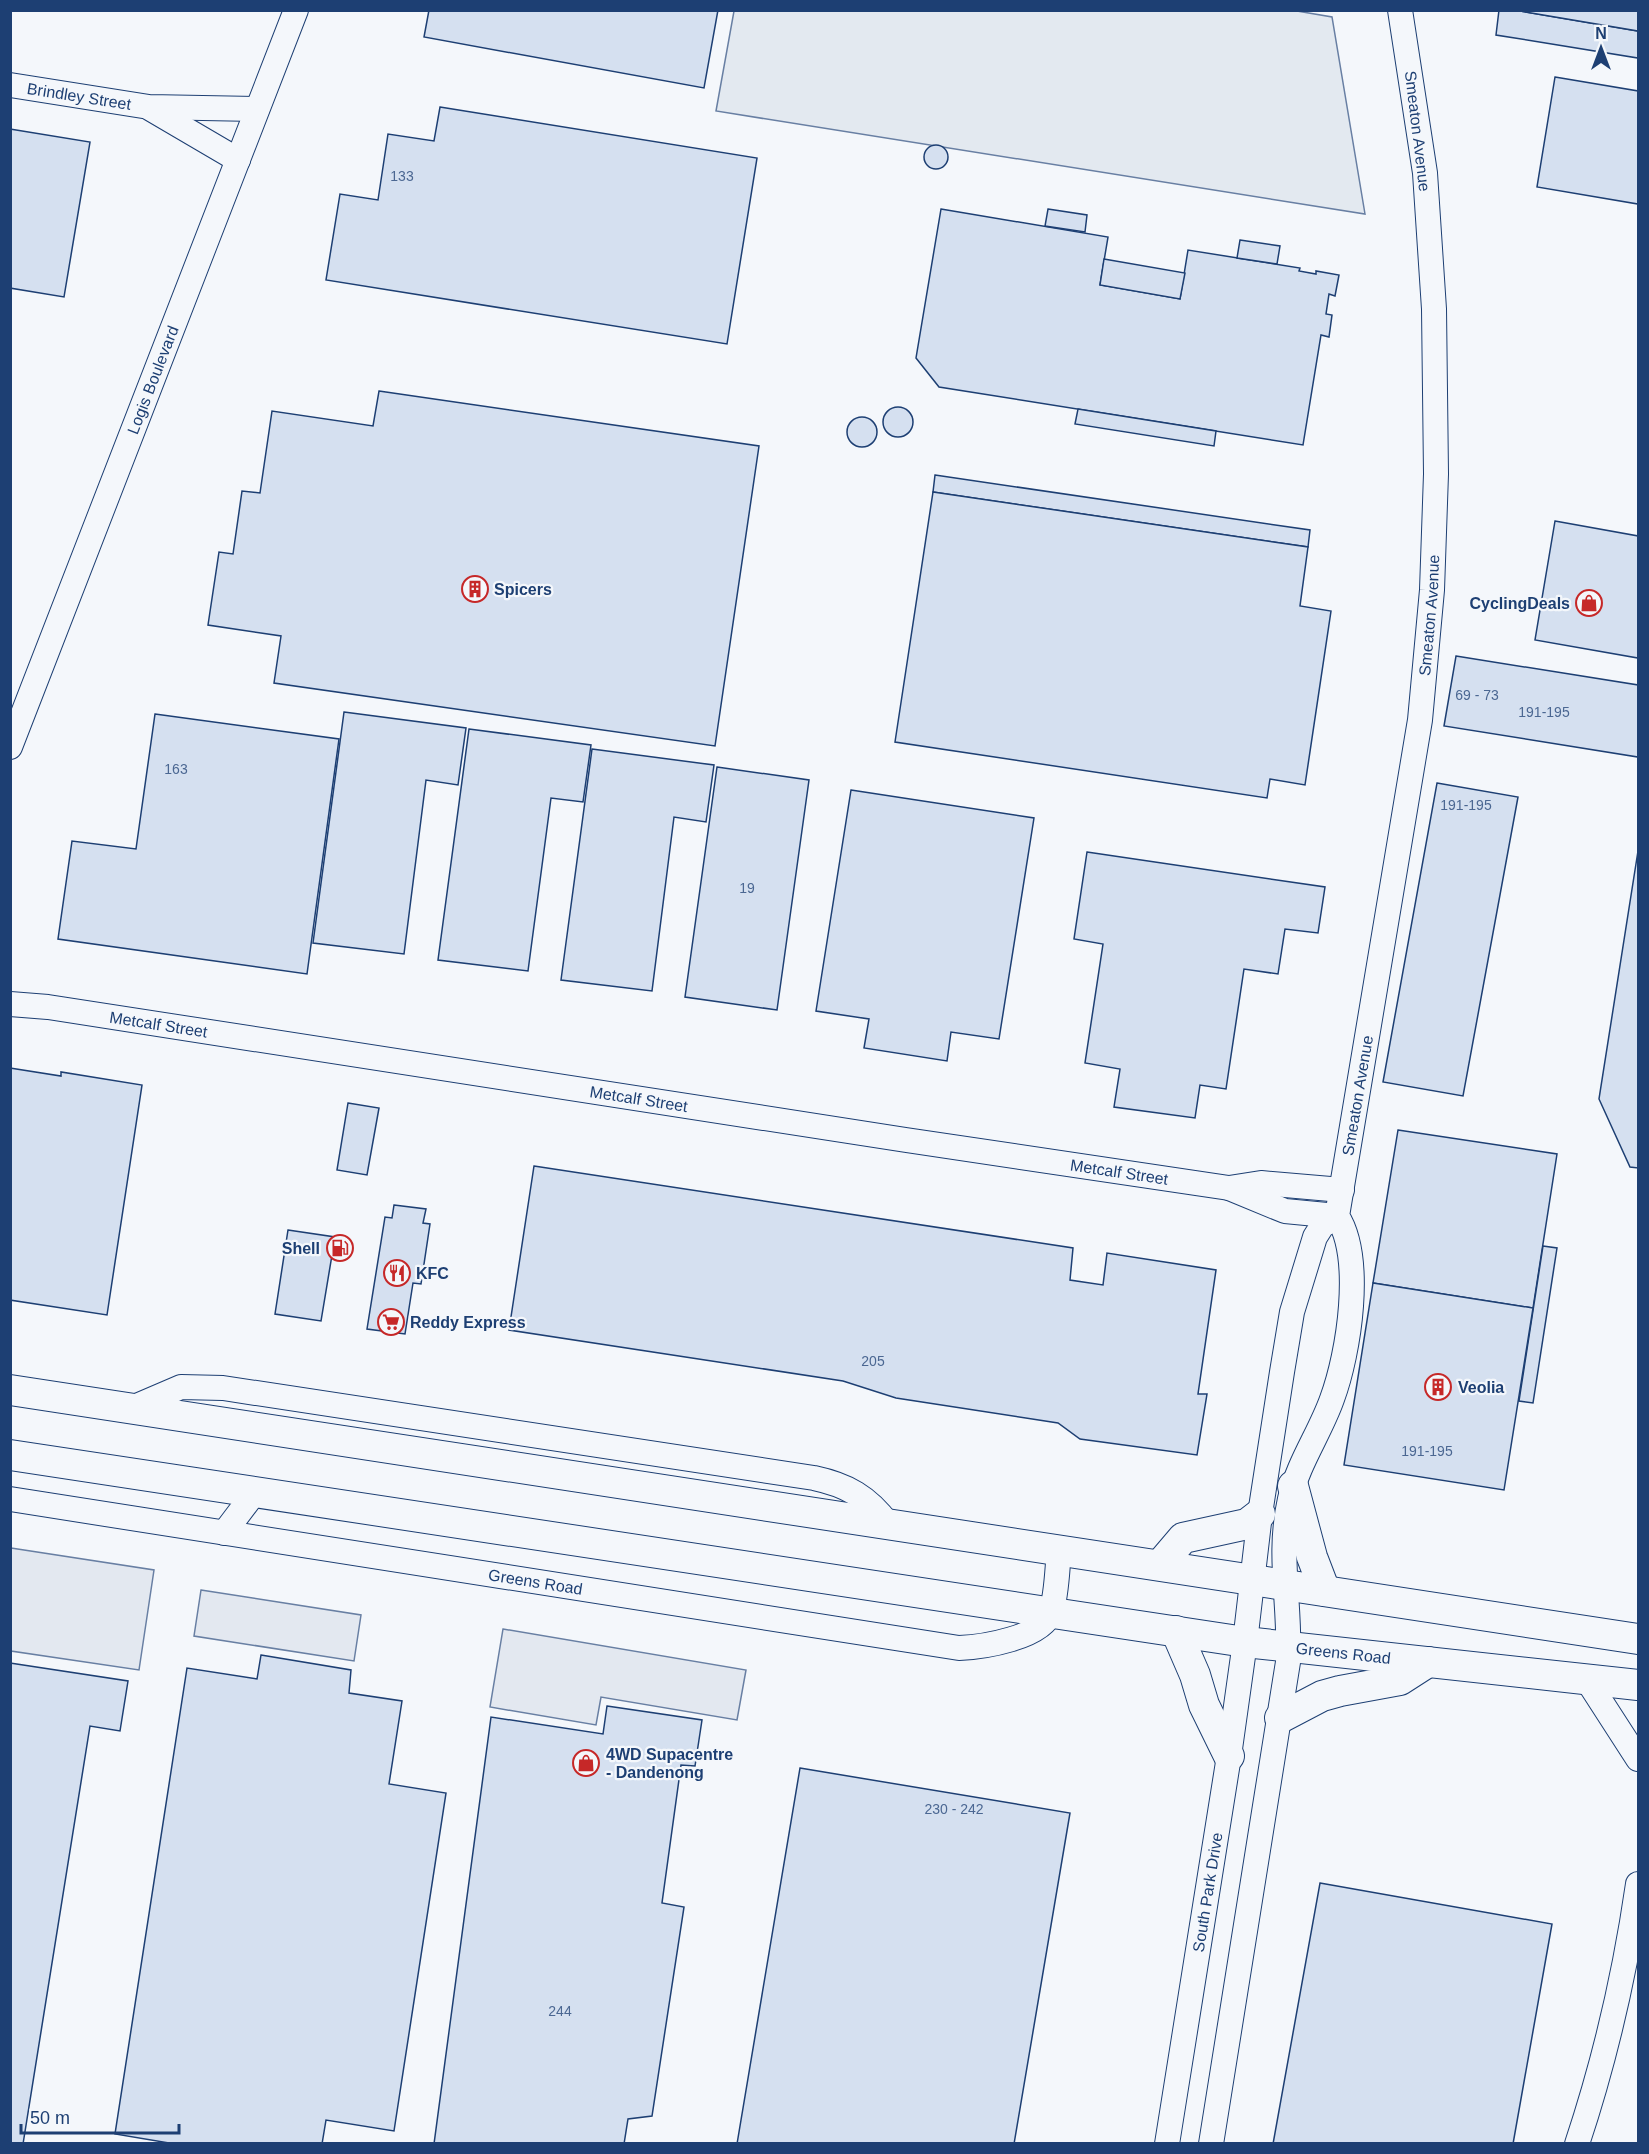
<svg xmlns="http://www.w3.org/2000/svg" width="1649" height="2154" font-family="Arial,sans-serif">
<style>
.green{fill:#e3e9f0;stroke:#687fa3;stroke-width:1.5}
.parking{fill:#e3e8f0;stroke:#687fa3;stroke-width:1.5}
.building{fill:#d5e0f0;stroke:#1d3f73;stroke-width:1.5}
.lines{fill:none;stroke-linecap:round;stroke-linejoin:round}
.minor-casing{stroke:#1d3f73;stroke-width:26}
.major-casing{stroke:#1d3f73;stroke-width:32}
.minor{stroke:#f4f7fb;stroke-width:24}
.major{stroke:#f4f7fb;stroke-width:30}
.labels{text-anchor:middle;stroke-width:4.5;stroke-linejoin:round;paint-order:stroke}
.number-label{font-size:14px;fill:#4b6792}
.street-label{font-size:16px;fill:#1d3f73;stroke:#f4f7fb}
.poi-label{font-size:16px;font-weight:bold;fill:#1d3f73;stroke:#f4f7fb;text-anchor:start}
</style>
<rect width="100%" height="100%" fill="#f4f7fb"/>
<polygon class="green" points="734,11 1291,10 1332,17 1365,214 716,111"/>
<g class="parking">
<polygon points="11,1548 154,1570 139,1670 11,1651"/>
<polygon points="201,1590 361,1615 354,1661 194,1636"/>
<polygon points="503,1629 746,1670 737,1720 601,1697 596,1725 490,1707"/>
</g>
<g class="building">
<polygon points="429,10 718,10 704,88 424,37"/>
<polygon points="1499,10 1514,10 1638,31 1638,58 1496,35"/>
<polygon points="1514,10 1638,10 1638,31"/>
<polygon points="1555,77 1638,91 1638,204 1537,187"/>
<polygon points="440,107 757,158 727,344 326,280 340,194 378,200 388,134 434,141"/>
<polygon points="10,129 90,142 64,297 10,288"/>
<circle cx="936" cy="157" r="12"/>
<polygon points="941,209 1108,237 1100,285 1180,299 1188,250 1300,268 1299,271 1316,274 1316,271 1339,275 1335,296 1329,294 1326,314 1332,315 1329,337 1321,335 1303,445 939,387 916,358"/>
<polygon points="1048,209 1087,215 1085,232 1045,226"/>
<polygon points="1240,240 1280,246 1277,264 1237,258"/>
<polygon points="1104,259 1185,273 1180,299 1100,285"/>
<polygon points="379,391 759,446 715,746 274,683 281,636 208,625 219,552 233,554 242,491 260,493 272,411 373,426"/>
<circle cx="898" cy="422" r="15"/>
<polygon points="1078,409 1216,431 1214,446 1075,424"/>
<circle cx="862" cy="432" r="15"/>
<polygon points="935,475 1310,530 1308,547 933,492"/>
<polygon points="933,492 1308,547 1300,606 1331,611 1305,785 1270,779 1267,798 895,742"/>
<polygon points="1555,521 1638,536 1638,658 1535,640"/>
<polygon points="1456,656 1638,685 1638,757 1444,726"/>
<polygon points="344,712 466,728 458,785 426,780 404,954 313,943"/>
<polygon points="155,714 339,739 307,974 58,939 72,841 136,849"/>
<polygon points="469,729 591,745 583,802 551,798 528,971 438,960"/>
<polygon points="592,749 714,765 706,822 674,817 652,991 561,980"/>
<polygon points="717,767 809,780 777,1010 685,997"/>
<polygon points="1437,783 1518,797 1463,1096 1383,1082"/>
<polygon points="851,790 1034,818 999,1039 951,1032 947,1061 864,1048 869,1019 816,1011"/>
<polygon points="1638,851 1638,1168 1630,1167 1599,1099"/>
<polygon points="1087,852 1325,887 1318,933 1285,929 1278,974 1244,969 1226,1089 1200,1085 1195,1118 1114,1107 1120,1069 1085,1063 1103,944 1074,939"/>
<polygon points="10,1068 61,1076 61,1072 142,1085 107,1315 10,1300"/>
<polygon points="348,1103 379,1108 367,1175 337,1170"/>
<polygon points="1398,1130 1557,1154 1533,1308 1373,1283"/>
<polygon points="534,1166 1073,1248 1070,1280 1103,1285 1107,1253 1216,1270 1198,1394 1207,1394 1197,1455 1080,1439 1058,1423 896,1398 843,1381 509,1330"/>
<polygon points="394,1205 426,1209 423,1223 430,1224 421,1284 413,1283 405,1334 367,1329 385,1217 392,1218"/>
<polygon points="288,1230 335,1237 321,1321 275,1314"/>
<polygon points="1543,1246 1557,1248 1533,1403 1519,1401"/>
<polygon points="1373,1283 1533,1308 1504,1490 1344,1465"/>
<polygon points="261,1655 351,1670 349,1693 402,1701 389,1784 446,1793 394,2131 326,2120 322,2144 175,2144 115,2134 187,1668 257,1679"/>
<polygon points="10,1663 128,1681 120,1731 90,1726 23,2144 10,2144"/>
<polygon points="607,1706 702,1720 695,1766 681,1765 662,1903 684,1907 652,2116 628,2119 624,2144 434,2144 491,1717 603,1734"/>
<polygon points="800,1768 1070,1813 1014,2144 737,2144"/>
<polygon points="1320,1883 1552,1924 1513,2144 1273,2144"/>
</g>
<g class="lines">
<defs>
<g id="minor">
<path id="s1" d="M10,85L149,107L257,109"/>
<polyline points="151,109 238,160"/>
<path id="s2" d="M10,747L296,10"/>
<path id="s3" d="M10,1004L48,1007L906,1140L1229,1188L1261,1183L1342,1190"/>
<polyline points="1229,1188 1285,1211 1337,1216"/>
<path d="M132,1408L181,1387L223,1388L814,1478C847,1485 868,1497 888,1524"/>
<path id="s4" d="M10,1499L959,1648C983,1647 1042,1638 1051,1612C1057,1594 1057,1570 1059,1551"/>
<polyline points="224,1533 255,1492"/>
<polyline points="1587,1680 1638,1759"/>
<path id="s5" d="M1167,2144L1229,1756L1245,1642L1260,1514L1282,1372L1292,1312L1315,1237L1322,1226L1337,1216"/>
<path id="s6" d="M1211,2144L1288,1662C1291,1606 1277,1556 1290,1499C1298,1463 1320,1433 1332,1399C1349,1353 1364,1258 1337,1216L1420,720L1432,590L1436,474L1434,309L1425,173L1400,10"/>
<path d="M1577,2144C1606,2057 1625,1974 1638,1884"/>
</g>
<g id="major">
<polyline points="10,1390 1638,1639"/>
<path id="s7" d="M10,1455L1245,1642L1638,1685"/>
<polyline points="1293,1486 1312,1557 1325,1591"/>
<polyline points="1160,1565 1183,1538 1247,1524 1260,1514"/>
<polyline points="1176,1631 1195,1675 1204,1705 1229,1756"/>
<polyline points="1280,1718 1322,1696 1340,1691 1400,1680 1428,1662"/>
</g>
</defs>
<use href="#minor" class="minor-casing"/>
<use href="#major" class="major-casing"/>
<use href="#minor" class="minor"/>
<use href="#major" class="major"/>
</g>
<defs>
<symbol id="building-ring" viewBox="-11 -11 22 22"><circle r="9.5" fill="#f4f7fb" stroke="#c62828" stroke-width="1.5"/><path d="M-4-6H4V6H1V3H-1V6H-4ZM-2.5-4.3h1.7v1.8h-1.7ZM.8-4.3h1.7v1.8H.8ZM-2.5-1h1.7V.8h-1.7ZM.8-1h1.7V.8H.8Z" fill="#c62828"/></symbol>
<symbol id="shop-ring" viewBox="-11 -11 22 22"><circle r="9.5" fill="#f4f7fb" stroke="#c62828" stroke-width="1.5"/><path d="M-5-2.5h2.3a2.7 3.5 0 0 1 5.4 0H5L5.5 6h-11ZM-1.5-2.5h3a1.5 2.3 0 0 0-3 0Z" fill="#c62828"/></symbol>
<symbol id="fuel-ring" viewBox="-11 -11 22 22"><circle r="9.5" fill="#f4f7fb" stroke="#c62828" stroke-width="1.5"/><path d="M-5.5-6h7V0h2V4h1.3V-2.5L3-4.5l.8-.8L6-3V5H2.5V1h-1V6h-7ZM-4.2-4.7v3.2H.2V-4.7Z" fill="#c62828"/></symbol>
<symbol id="restaurant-ring" viewBox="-11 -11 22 22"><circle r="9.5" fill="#f4f7fb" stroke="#c62828" stroke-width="1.5"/><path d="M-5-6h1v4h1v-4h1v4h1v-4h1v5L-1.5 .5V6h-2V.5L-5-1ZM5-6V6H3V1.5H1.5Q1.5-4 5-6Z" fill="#c62828"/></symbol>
<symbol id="supermarket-ring" viewBox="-11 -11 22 22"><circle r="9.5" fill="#f4f7fb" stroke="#c62828" stroke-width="1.5"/><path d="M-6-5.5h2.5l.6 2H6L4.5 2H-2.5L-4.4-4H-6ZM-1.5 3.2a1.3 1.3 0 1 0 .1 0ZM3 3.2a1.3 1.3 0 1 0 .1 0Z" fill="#c62828"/></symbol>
</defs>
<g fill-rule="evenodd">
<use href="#building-ring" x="460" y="574" width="30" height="30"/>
<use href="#shop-ring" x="1574" y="588" width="30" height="30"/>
<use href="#fuel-ring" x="325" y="1233" width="30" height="30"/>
<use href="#restaurant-ring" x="382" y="1258" width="30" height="30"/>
<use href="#supermarket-ring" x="376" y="1307" width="30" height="30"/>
<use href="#building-ring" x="1423" y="1372" width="30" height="30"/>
<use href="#shop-ring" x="571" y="1748" width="30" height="30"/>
</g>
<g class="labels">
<g class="number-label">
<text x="402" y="181">133</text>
<text x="1477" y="700">69 - 73</text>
<text x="1544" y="717">191-195</text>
<text x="176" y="774">163</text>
<text x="1466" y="810">191-195</text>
<text x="747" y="893">19</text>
<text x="873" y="1366">205</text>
<text x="1427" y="1456">191-195</text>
<text x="954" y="1814">230 - 242</text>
<text x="560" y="2016">244</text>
</g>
<g class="street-label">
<text dy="6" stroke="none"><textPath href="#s1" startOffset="70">Brindley Street</textPath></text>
<text transform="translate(1418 131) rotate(83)" y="6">Smeaton Avenue</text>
<text dy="6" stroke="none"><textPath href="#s2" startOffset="394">Logis Boulevard</textPath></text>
<text dy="6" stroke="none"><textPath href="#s6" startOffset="1556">Smeaton Avenue</textPath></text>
<text dy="6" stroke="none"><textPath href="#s3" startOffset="150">Metcalf Street</textPath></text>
<text dy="6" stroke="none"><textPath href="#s6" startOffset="1070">Smeaton Avenue</textPath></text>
<text dy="6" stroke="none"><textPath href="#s3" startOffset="636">Metcalf Street</textPath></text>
<text dy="6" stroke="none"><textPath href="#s3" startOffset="1122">Metcalf Street</textPath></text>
<text dy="6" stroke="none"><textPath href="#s4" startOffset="532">Greens Road</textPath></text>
<text dy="6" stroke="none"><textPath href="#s7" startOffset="1348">Greens Road</textPath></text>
<text dy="6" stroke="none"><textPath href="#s5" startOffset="255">South Park Drive</textPath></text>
</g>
<g class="poi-label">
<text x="494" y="595">Spicers</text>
<text x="1570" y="609" text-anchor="end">CyclingDeals</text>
<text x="320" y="1254" text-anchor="end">Shell</text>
<text x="416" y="1279">KFC</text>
<text x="410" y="1328">Reddy Express</text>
<text x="1458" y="1393">Veolia</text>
<text x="606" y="1760">4WD Supacentre<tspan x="606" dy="18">- Dandenong</tspan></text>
</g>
</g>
<rect width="1649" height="2154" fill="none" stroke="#1d3f73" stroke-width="24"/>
<g transform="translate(1601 48)" stroke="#f4f7fb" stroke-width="4.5" paint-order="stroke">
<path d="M0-4.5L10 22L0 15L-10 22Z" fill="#1d3f73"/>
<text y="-9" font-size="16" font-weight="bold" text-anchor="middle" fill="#1d3f73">N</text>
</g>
<path d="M21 2124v9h158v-9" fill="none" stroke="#1d3f73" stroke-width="3"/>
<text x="30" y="2124" font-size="18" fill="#1d3f73" stroke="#f4f7fb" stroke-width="4.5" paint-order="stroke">50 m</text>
</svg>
